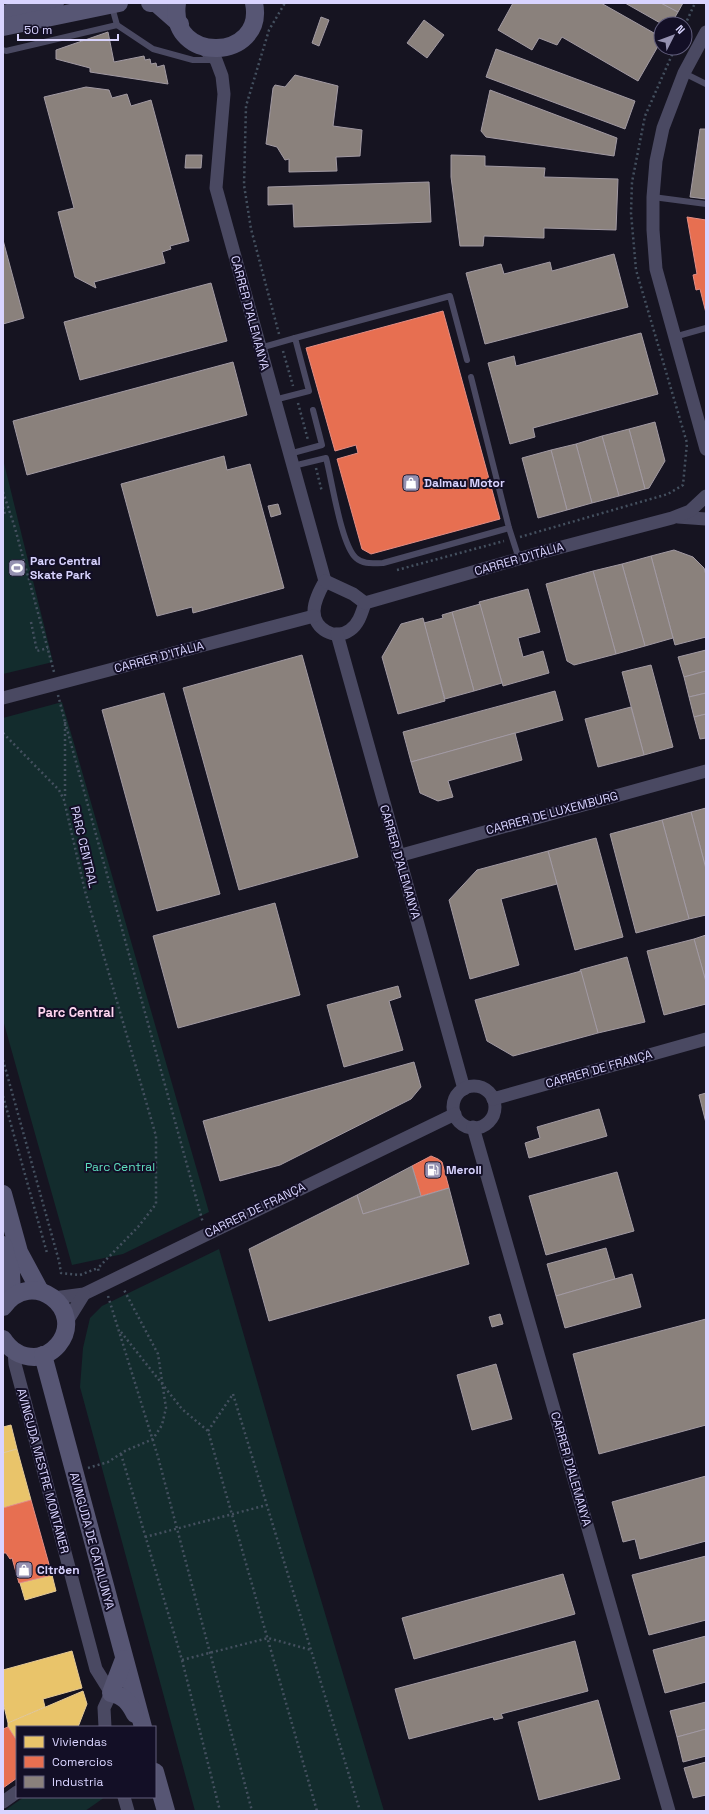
<svg xmlns="http://www.w3.org/2000/svg" width="709" height="1814" font-family="'Space Grotesk',sans-serif">
<style>
.green{fill:#132c2d}
.homes{fill:#e9c46a;stroke:#e4c997}
.shops{fill:#e76f51;stroke:#e38d85}
.industry{fill:#8a817c;stroke:#a29aa3}
.lines{fill:none;stroke-linecap:round;stroke-linejoin:round}
.path{stroke:#44505f;stroke-width:2.5;stroke-dasharray:2 3;stroke-linecap:butt}
.lane{stroke:#4a4962;stroke-width:6}
.street{stroke:#4a4962;stroke-width:13}
.secondary{stroke:#575674;stroke-width:18}
.labels{text-anchor:middle;stroke-width:4;stroke-linejoin:round;paint-order:stroke}
.street-label{font-size:12px;fill:#d9d4ff;stroke:#130f26}
.poi-label{font-size:12px;font-weight:bold;fill:#d9d4ff;stroke:#130f26;text-anchor:start}
.park-label{font-size:12px;fill:#5fe0c0;stroke:#130f26}
.neighbourhood-label{font-size:13px;font-weight:bold;fill:#ffd6f0;stroke:#130f26}
</style>
<rect width="100%" height="100%" fill="#161421"/>
<g class="green">
<polygon points="3,459 53,662 3,674"/>
<polygon points="62,702 209,1212 123,1254 72,1265 3,1020 3,718"/>
<polygon points="219,1249 301,1533 384,1811 195,1811 80,1387 83,1348 90,1318 102,1306"/>
<polygon points="24,1797 105,1797 85,1811 4,1811"/>
</g>
<g class="homes">
<polygon points="11,1425 17,1449 3,1453 3,1427"/>
<polygon points="17,1449 31,1500 3,1508 3,1453"/>
<polygon points="52,1575 56,1591 25,1600 20,1583"/>
<polygon points="72,1651 82,1688 43,1699 45,1707 8,1723 3,1702 3,1670"/>
<polygon points="83,1691 87,1704 78,1727 17,1727 17,1741 8,1727 8,1723"/>
</g>
<g class="shops">
<polygon points="687,217 706,220 706,313 700,289 696,290 693,275 697,274"/>
<polygon points="443,311 500,519 371,554 362,549 337,459 358,453 356,445 335,451 306,348"/>
<polygon points="431,1156 438,1159 442,1162 449,1188 421,1196 412,1166"/>
<polygon points="31,1500 52,1575 19,1583 12,1558 10,1559 6,1553 3,1553 3,1508"/>
<polygon points="8,1727 17,1741 17,1778 3,1788 3,1729"/>
</g>
<g class="industry">
<polygon points="513,3 601,3 661,37 661,41 638,81 562,37 557,45 539,38 532,50 498,30"/>
<polygon points="625,3 661,3 678,12 671,24 662,24"/>
<polygon points="661,3 683,3 678,12"/>
<polygon points="321,17 329,20 319,46 312,43"/>
<polygon points="424,20 444,35 427,58 407,43"/>
<polygon points="108,32 114,62 144,56 145,60 150,59 151,64 156,63 157,67 164,65 168,84 90,72 90,68 56,59 56,50"/>
<polygon points="496,49 635,101 625,129 486,77"/>
<polygon points="295,75 338,86 333,126 362,130 360,156 336,157 337,171 289,172 289,159 285,160 277,147 266,144 273,88 275,85 285,87"/>
<polygon points="86,87 109,90 112,98 127,94 131,106 151,100 189,241 170,246 171,249 162,252 165,263 94,282 96,288 75,277 58,212 74,208 44,97"/>
<polygon points="490,90 617,138 614,156 486,137 481,131"/>
<polygon points="700,129 706,129 706,199 690,197"/>
<polygon points="186,155 202,155 201,168 185,168"/>
<polygon points="451,155 485,156 485,166 545,168 544,177 618,179 616,230 544,228 544,238 484,236 483,246 460,246 451,177"/>
<polygon points="429,182 431,222 294,227 293,204 268,205 268,187"/>
<polygon points="3,240 24,318 3,324"/>
<polygon points="614,254 628,307 485,344 466,273 501,264 504,274 550,262 552,271"/>
<polygon points="211,283 227,341 80,380 64,322"/>
<polygon points="641,333 658,394 533,428 535,437 510,444 488,363 514,356 516,366"/>
<polygon points="233,362 247,415 27,475 13,421"/>
<polygon points="655,422 665,461 649,488 645,489 629,429"/>
<polygon points="629,429 645,489 619,496 602,436"/>
<polygon points="602,436 619,496 592,503 576,444"/>
<polygon points="576,444 592,503 567,510 551,450"/>
<polygon points="551,450 567,510 538,518 522,458"/>
<polygon points="224,456 227,470 250,464 284,588 193,613 192,607 157,616 121,484"/>
<polygon points="278,504 281,514 271,517 268,506"/>
<polygon points="674,550 693,557 704,568 706,575 706,637 675,645 651,556"/>
<polygon points="651,556 673,638 645,646 622,564"/>
<polygon points="622,564 645,646 616,654 593,571"/>
<polygon points="593,571 616,654 574,665 567,661 546,584"/>
<polygon points="528,589 540,632 518,638 523,657 543,651 549,673 503,686 479,602"/>
<polygon points="480,604 502,683 474,691 452,612"/>
<polygon points="452,612 474,691 445,699 424,623 443,618 442,615"/>
<polygon points="423,618 445,701 398,714 382,657 401,624"/>
<polygon points="706,650 706,671 684,677 678,657"/>
<polygon points="302,655 358,857 239,890 183,688"/>
<polygon points="651,665 673,747 644,755 622,672"/>
<polygon points="706,671 706,693 689,697 684,677"/>
<polygon points="555,691 563,720 411,762 403,732"/>
<polygon points="164,693 220,894 157,911 102,710"/>
<polygon points="706,693 706,714 694,717 689,697"/>
<polygon points="631,707 644,755 598,767 585,719"/>
<polygon points="706,714 706,738 700,739 694,717"/>
<polygon points="515,733 522,760 448,781 453,797 438,801 420,793 411,762"/>
<polygon points="706,808 706,869 691,812"/>
<polygon points="691,812 706,869 706,915 689,919 662,820"/>
<polygon points="662,820 689,919 636,933 610,834"/>
<polygon points="596,838 623,937 575,950 548,851"/>
<polygon points="548,851 557,884 501,899 519,965 470,979 449,900 477,870"/>
<polygon points="275,903 300,995 178,1028 153,936"/>
<polygon points="706,935 706,982 694,939"/>
<polygon points="694,939 706,982 706,1004 664,1015 647,951"/>
<polygon points="627,957 645,1022 598,1033 580,970"/>
<polygon points="581,971 598,1033 513,1056 487,1041 475,1000"/>
<polygon points="398,986 401,997 389,1001 403,1050 344,1067 327,1005"/>
<polygon points="414,1062 421,1087 411,1099 280,1165 220,1181 203,1121"/>
<polygon points="706,1093 706,1123 699,1095"/>
<polygon points="599,1109 607,1136 529,1158 525,1143 540,1138 537,1127"/>
<polygon points="412,1166 421,1196 363,1214 357,1195"/>
<polygon points="617,1172 634,1231 546,1255 529,1196"/>
<polygon points="449,1188 469,1264 269,1321 249,1249 357,1195 363,1214"/>
<polygon points="606,1248 615,1279 556,1296 547,1264"/>
<polygon points="632,1274 641,1307 565,1328 556,1296"/>
<polygon points="500,1314 503,1324 492,1327 489,1317"/>
<polygon points="706,1319 706,1425 599,1454 573,1354"/>
<polygon points="496,1364 512,1419 472,1430 457,1375"/>
<polygon points="706,1476 706,1541 640,1559 635,1539 623,1542 612,1502"/>
<polygon points="706,1556 706,1620 649,1635 632,1575"/>
<polygon points="563,1574 575,1614 414,1659 402,1618"/>
<polygon points="706,1636 706,1682 665,1693 653,1650"/>
<polygon points="575,1641 588,1691 501,1714 503,1718 494,1720 493,1717 409,1739 395,1689"/>
<polygon points="598,1700 620,1779 539,1800 518,1722"/>
<polygon points="706,1702 706,1729 677,1737 670,1711"/>
<polygon points="706,1729 706,1756 683,1762 677,1737"/>
<polygon points="706,1762 706,1795 693,1798 684,1768"/>
</g>
<g class="lines">
<g class="path">
<polyline points="685,25 695,3"/>
<polyline points="279,334 251,229 244,185 246,106 269,30 285,3"/>
<polyline points="283,351 293,386"/>
<polyline points="298,403 308,440"/>
<polyline points="316,468 322,492"/>
<polyline points="3,492 15,528 54,672"/>
<polyline points="3,507 5,514 3,515"/>
<polyline points="520,537 668,494 683,485 687,443 636,270 631,213 632,182 645,116 675,48"/>
<polyline points="397,570 504,541"/>
<polyline points="31,622 37,651 48,648"/>
<polyline points="58,695 65,722 65,799"/>
<polyline points="65,722 203,1223"/>
<polyline points="3,733 59,790 64,800 85,891 156,1136 156,1204 138,1227 98,1268"/>
<polyline points="3,1060 59,1261 61,1273 80,1275 98,1268 99,1273"/>
<polyline points="3,1096 47,1253"/>
<polyline points="108,1296 158,1457 252,1811"/>
<polyline points="121,1332 182,1409 208,1431 317,1811"/>
<polyline points="233,1394 360,1811"/>
<polyline points="208,1431 233,1394"/>
<polyline points="121,1454 182,1660 220,1811"/>
<polyline points="88,1468 108,1462 125,1451 153,1439 162,1425 166,1408 158,1354 123,1288"/>
<polyline points="145,1537 267,1505"/>
<polyline points="182,1660 268,1638 311,1650"/>
</g>
<g class="lane">
<polyline points="112,7 117,25"/>
<polyline points="3,50 6,51 117,25 153,49 193,60 213,60"/>
<polyline points="684,73 706,84"/>
<polyline points="653,197 706,204"/>
<polyline points="674,337 706,328"/>
<polyline points="295,338 450,296 467,360"/>
<polyline points="260,348 295,338 309,391 274,400"/>
<polyline points="289,454 322,445 313,410"/>
<path d="M293,466L326,458C332,480 341,545 356,558C364,565 373,563 383,563L509,528L471,377"/>
<polyline points="509,528 519,559"/>
</g>
<g class="street">
<polyline points="706,32 684,73 663,128 656,161 653,197 653,230 656,269 706,449"/>
<polyline points="202,47 216,60 222,76 224,94 216,188 325,581"/>
<polyline points="678,517 706,519"/>
<path d="M325,581C320,590 314,601 314,611C314,629 335,641 350,630C359,624 362,612 365,603"/>
<polyline points="325,581 353,594 365,603"/>
<polyline points="365,603 539,553 672,518 690,511 706,496"/>
<polyline points="337,634 464,1089"/>
<polyline points="3,698 314,616"/>
<polyline points="398,856 706,771"/>
<circle cx="474" cy="1107" r="21"/>
<polyline points="493,1099 706,1039"/>
<polyline points="473,1127 669,1811"/>
<polyline points="54,1298 84,1294 455,1114"/>
<polyline points="66,1323 84,1294"/>
<polyline points="14,1351 15,1364 96,1669 111,1693 104,1708 105,1727"/>
<polyline points="124,1797 128,1811"/>
<polyline points="3,1802 17,1792"/>
</g>
<g class="secondary">
<polyline points="150,3 156,3 180,24"/>
<path d="M177,3C168,65 266,61 254,3"/>
<polyline points="3,14 55,3"/>
<polyline points="3,27 119,3"/>
<polyline points="3,1194 19,1252 40,1291"/>
<polyline points="3,1245 11,1272 12,1297"/>
<path d="M3,1307C32,1266 87,1310 58,1345C52,1352 43,1357 34,1357C21,1357 10,1350 3,1339"/>
<polyline points="43,1355 143,1727"/>
<path d="M124,1659L111,1693C124,1696 129,1702 135,1714"/>
<polyline points="155,1772 166,1811"/>
</g>
</g>
<defs>
<symbol id="shop-square" viewBox="-11 -11 22 22"><rect x="-9" y="-9" width="18" height="18" rx="4" fill="#9591b1" stroke="#130f26"/><path d="M-5-2.5h2.3a2.7 3.5 0 0 1 5.4 0H5L5.5 6h-11ZM-1.5-2.5h3a1.5 2.3 0 0 0-3 0Z" fill="#fff"/></symbol>
<symbol id="stadium-square" viewBox="-11 -11 22 22"><rect x="-9" y="-9" width="18" height="18" rx="4" fill="#9591b1" stroke="#130f26"/><path d="M0-5a6.5 5 0 1 0 0 10a6.5 5 0 1 0 0-10ZM-3.5-1.8h7v3.6h-7Z" fill="#fff"/></symbol>
<symbol id="fuel-square" viewBox="-11 -11 22 22"><rect x="-9" y="-9" width="18" height="18" rx="4" fill="#9591b1" stroke="#130f26"/><path d="M-5.5-6h7V0h2V4h1.3V-2.5L3-4.5l.8-.8L6-3V5H2.5V1h-1V6h-7ZM-4.2-4.7v3.2H.2V-4.7Z" fill="#fff"/></symbol>
</defs>
<g fill-rule="evenodd">
<use href="#shop-square" x="401" y="473" width="20" height="20"/>
<use href="#stadium-square" x="7" y="558" width="20" height="20"/>
<use href="#fuel-square" x="423" y="1160" width="20" height="20"/>
<use href="#shop-square" x="14" y="1560" width="20" height="20"/>
</g>
<g class="labels">
<g class="street-label">
<text transform="translate(250 313) rotate(75)" y="4">CARRER D'ALEMANYA</text>
<text transform="translate(519 559) rotate(-16)" y="4">CARRER D'ITÀLIA</text>
<text transform="translate(159 657) rotate(-15)" y="4">CARRER D'ITÀLIA</text>
<text transform="translate(552 813) rotate(-15)" y="4">CARRER DE LUXEMBURG</text>
<text transform="translate(84 847) rotate(77)" y="4">PARC CENTRAL</text>
<text transform="translate(400 862) rotate(74)" y="4">CARRER D'ALEMANYA</text>
<text transform="translate(599 1069) rotate(-16)" y="4">CARRER DE FRANÇA</text>
<text transform="translate(255 1210) rotate(-26)" y="4">CARRER DE FRANÇA</text>
<text transform="translate(571 1469) rotate(74)" y="4">CARRER D'ALEMANYA</text>
<text transform="translate(43 1471) rotate(75)" y="4">AVINGUDA MESTRE MONTANER</text>
<text transform="translate(92 1541) rotate(75)" y="4">AVINGUDA DE CATALUNYA</text>
</g>
<g class="poi-label">
<text x="424" y="487">Dalmau Motor</text>
<text x="30" y="565">Parc Central<tspan x="30" dy="14">Skate Park</tspan></text>
<text x="446" y="1174">Meroil</text>
<text x="37" y="1574">Citröen</text>
</g>
<g class="park-label">
<text x="120" y="1171">Parc Central</text>
</g>
<g class="neighbourhood-label">
<text x="76" y="1017">Parc Central</text>
</g>
</g>
<rect width="709" height="1814" fill="none" stroke="#d9d4ff" stroke-width="8"/>
<rect x="16" y="1726" width="140" height="72" fill="#130f26" stroke="#625e7d"/>
<rect x="24" y="1736" width="20" height="12" fill="#e9c46a" stroke="#625e7d"/>
<text x="52" y="1746" font-size="12" fill="#d9d4ff">Viviendas</text>
<rect x="24" y="1756" width="20" height="12" fill="#e76f51" stroke="#625e7d"/>
<text x="52" y="1766" font-size="12" fill="#d9d4ff">Comercios</text>
<rect x="24" y="1776" width="20" height="12" fill="#8a817c" stroke="#625e7d"/>
<text x="52" y="1786" font-size="12" fill="#d9d4ff">Industria</text>
<g transform="translate(673 36) rotate(48)"><circle r="19" fill="#130f26" stroke="#625e7d"/>
<path d="M0-3L7 15L0 10L-7 15Z" fill="#9591b1"/>
<text y="-6" font-size="11" font-weight="bold" text-anchor="middle" fill="#d9d4ff">N</text>
</g>
<path d="M18 34v6h100v-6" fill="none" stroke="#d9d4ff" stroke-width="2"/>
<text x="24" y="34" font-size="12" fill="#d9d4ff" stroke="#130f26" stroke-width="3" paint-order="stroke">50 m</text>
</svg>
